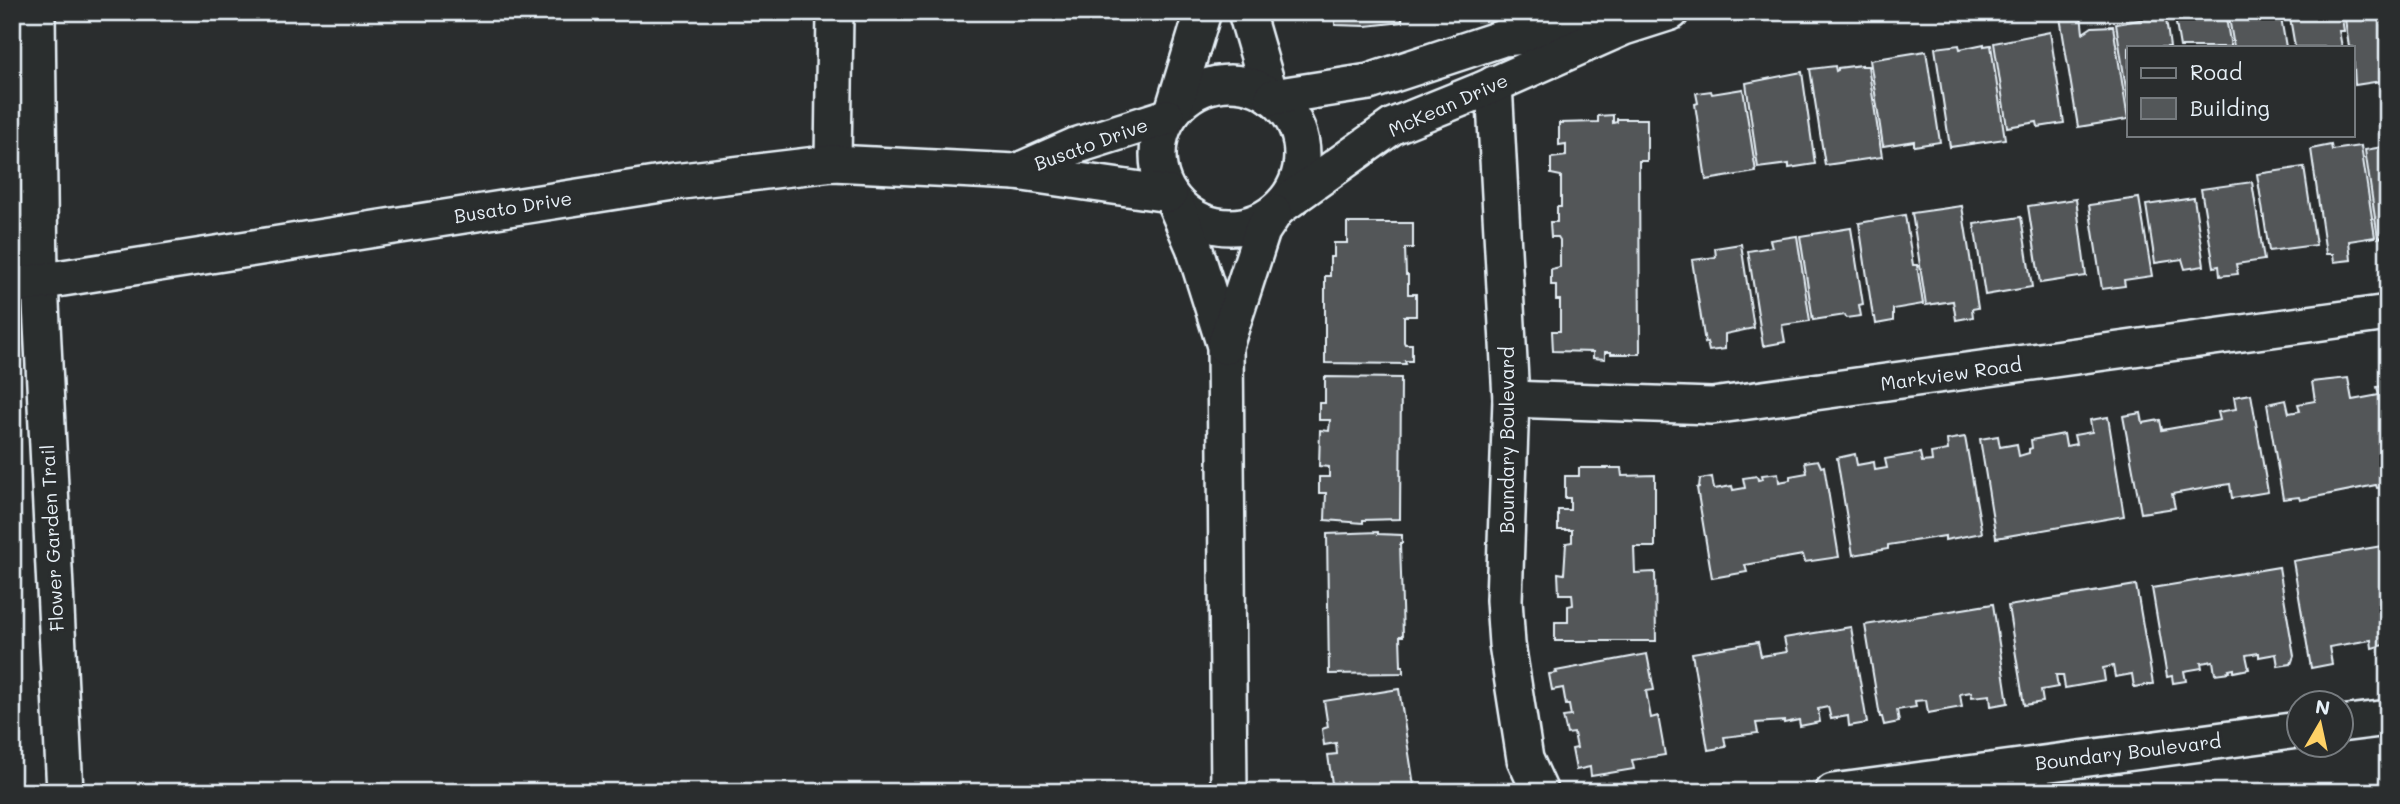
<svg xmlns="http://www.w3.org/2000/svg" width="2400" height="804" font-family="Mali,sans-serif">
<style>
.building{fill:#535759;stroke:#e8f1f8;stroke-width:2}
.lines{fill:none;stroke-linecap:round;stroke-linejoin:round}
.minor-casing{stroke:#e8f1f8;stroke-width:40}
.minor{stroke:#2a2d2e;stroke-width:35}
.labels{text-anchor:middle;stroke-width:6;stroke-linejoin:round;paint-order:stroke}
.street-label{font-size:19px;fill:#e8f1f8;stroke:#2a2d2e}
</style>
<rect width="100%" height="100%" fill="#2a2d2e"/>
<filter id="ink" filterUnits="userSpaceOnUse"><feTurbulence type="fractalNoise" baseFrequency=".0143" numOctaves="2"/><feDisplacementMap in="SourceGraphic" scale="14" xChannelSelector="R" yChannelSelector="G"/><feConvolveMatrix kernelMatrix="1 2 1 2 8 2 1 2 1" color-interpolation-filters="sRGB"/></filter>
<g filter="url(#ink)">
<g class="building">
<polygon points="1326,12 1402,12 1402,22 1366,26 1335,25 1335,15 1326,15"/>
<polygon points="2144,12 2165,12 2170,47 2129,47 2129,108 2116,24 2145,19"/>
<polygon points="2174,12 2196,12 2197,16 2205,12 2225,12 2231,47 2180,47"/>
<polygon points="2228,12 2280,12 2286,47 2234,47"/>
<polygon points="2289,12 2341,12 2344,31 2339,31 2342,47 2295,47"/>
<polygon points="2344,12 2388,12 2388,80 2355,85 2353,47 2349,47"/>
<polygon points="2081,14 2083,33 2092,27 2113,26 2128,119 2078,127 2060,17"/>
<polygon points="2050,32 2064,123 2038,127 2037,122 2007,127 1994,43"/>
<polygon points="1984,44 1984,46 1991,45 2005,139 1950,147 1935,48 1959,45 1960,49"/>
<polygon points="1926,51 1940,142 1914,146 1914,141 1883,146 1870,60"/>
<polygon points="1862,65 1862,66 1868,66 1882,157 1825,165 1810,69 1835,66 1836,71 1838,70 1838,68"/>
<polygon points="1802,72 1815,164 1789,168 1789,164 1758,168 1746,83"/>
<polygon points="1743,89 1756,172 1706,180 1695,104 1698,103 1696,93 1711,91 1712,94"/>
<polygon points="1613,115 1613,123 1617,122 1617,119 1647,119 1647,161 1639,161 1640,354 1611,354 1611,352 1605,352 1605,359 1593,358 1593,352 1553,351 1552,331 1560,331 1560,300 1556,300 1556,285 1551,285 1551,269 1560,267 1560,240 1558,237 1551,237 1550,222 1557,222 1557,207 1561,207 1561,176 1551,174 1551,158 1566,156 1566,144 1559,145 1559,123 1598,122 1598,116"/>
<polygon points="2331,145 2332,150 2361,146 2375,237 2349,241 2351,260 2334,262 2333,254 2326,254 2311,149"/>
<polygon points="2388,146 2388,236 2378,238 2365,150"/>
<polygon points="2304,167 2316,245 2269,251 2257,174"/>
<polygon points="2252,182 2264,260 2236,264 2238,274 2220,276 2219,266 2214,267 2201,189"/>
<polygon points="2139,198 2152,276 2124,280 2125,286 2102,289 2089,205"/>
<polygon points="2194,198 2204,266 2185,269 2182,259 2155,263 2146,205"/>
<polygon points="2076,199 2086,276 2040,283 2028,206"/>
<polygon points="1962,206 1978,308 1972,309 1973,317 1956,320 1953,301 1926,305 1912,213"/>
<polygon points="1905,215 1913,265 1917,265 1923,304 1893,309 1893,321 1876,324 1875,317 1873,317 1859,223"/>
<polygon points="2021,217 2032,287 1985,295 1974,224"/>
<polygon points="1347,223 1413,223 1413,248 1405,248 1406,275 1408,275 1408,294 1416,294 1416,316 1404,316 1404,342 1405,344 1412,344 1412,361 1405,361 1406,364 1325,363 1325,276 1330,276 1330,257 1334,257 1334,243 1347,243"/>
<polygon points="1851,228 1863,304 1859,305 1861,316 1846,318 1845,315 1813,320 1800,236"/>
<polygon points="1797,236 1810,321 1782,325 1785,342 1763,346 1748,251 1772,247 1770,240"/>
<polygon points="1741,244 1754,328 1725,334 1725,349 1709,351 1707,342 1705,343 1692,260 1716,257 1715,248"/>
<polygon points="1325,377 1401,378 1400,519 1363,520 1363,523 1325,520 1326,493 1319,493 1319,477 1329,477 1329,467 1319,466 1320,430 1329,431 1330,420 1319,420 1319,403 1325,403"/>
<polygon points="2348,378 2352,400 2379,395 2377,387 2388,385 2388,487 2377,488 2376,485 2300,500 2299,497 2283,499 2267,404 2286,400 2289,413 2300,411 2298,404 2315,401 2312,382"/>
<polygon points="2251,394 2268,492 2232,498 2230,484 2172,494 2175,508 2141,513 2123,416 2141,413 2143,423 2160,420 2162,430 2220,420 2218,412 2236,409 2234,397"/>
<polygon points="2108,417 2124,516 1996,538 1980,439 1998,436 2000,447 2017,444 2019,456 2029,453 2029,449 2032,448 2031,440 2064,434 2066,446 2076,444 2074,435 2092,432 2090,420"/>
<polygon points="1965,437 1982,533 1945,540 1945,536 1888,545 1888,549 1853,555 1837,458 1855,454 1857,465 1874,462 1875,470 1887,468 1885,459 1920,453 1922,462 1932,461 1931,453 1948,450 1947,440"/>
<polygon points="1818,460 1821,467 1824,466 1839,557 1805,562 1803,555 1745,565 1747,572 1712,578 1697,488 1699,487 1700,479 1712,477 1714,489 1732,486 1733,490 1745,488 1743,478 1757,476 1758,480 1763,479 1762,475 1778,473 1779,482 1790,480 1790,476 1807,473 1805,462"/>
<polygon points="1579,468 1621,468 1622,476 1655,475 1655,547 1634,547 1635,573 1655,572 1656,641 1555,641 1555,622 1568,622 1568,606 1573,605 1572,594 1559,594 1558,573 1564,574 1566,543 1572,542 1572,530 1558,530 1558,510 1570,510 1570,498 1565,498 1565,476 1579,476"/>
<polygon points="1378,532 1378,534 1402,535 1402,543 1400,543 1403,636 1400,636 1401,666 1403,666 1403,673 1329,674 1327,534"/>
<polygon points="2388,545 2388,644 2372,648 2371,640 2329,647 2332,664 2311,668 2293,561"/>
<polygon points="2279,567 2294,656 2291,664 2278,666 2276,654 2259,657 2259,653 2246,655 2249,669 2234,672 2234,669 2229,670 2230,672 2215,674 2213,661 2201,663 2202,668 2184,671 2186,681 2173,683 2172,676 2167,677 2152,588"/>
<polygon points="2136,585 2153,684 2134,687 2132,674 2115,677 2113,666 2103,668 2105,681 2065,688 2063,675 2056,675 2058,687 2041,690 2043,702 2024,705 2008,606"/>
<polygon points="1993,604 2008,703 1991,706 1990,695 1972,697 1971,692 1960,694 1962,707 1928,713 1926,700 1915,701 1916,707 1897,710 1899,722 1884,725 1882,717 1880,717 1865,625"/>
<polygon points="1851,627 1867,723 1849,726 1848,716 1831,719 1828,707 1818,709 1820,722 1800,726 1799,720 1784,723 1784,721 1756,723 1758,733 1724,737 1726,747 1708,750 1692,653 1758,642 1761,656 1787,652 1784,638"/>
<polygon points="1647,654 1654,690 1646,691 1651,718 1658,716 1665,755 1632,760 1634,769 1591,776 1590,767 1576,770 1572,749 1577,748 1574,733 1567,734 1563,717 1571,716 1569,705 1566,705 1563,688 1552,690 1549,674 1557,673 1556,671"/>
<polygon points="1399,689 1415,792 1333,791 1328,755 1337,754 1336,743 1324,745 1322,729 1328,727 1324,701"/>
</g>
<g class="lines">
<defs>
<g id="minor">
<polyline points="37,12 40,283 65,792"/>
<polyline points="1246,12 1270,95"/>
<circle cx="1230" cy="155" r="72"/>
<polyline points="1494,84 1511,399 1504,600 1507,644 1525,759 1540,792"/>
<polyline points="1273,97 1369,82 1503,38 1596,30"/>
<polyline points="1173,111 1203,12"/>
<polyline points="833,163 835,12"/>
<polyline points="1016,172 1075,146 1167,117"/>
<polyline points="1174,201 1194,247 1225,346 1229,792"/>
<polyline points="1285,203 1393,126 1482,90 1624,27 1671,12"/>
<polyline points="12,286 674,182 833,163 1016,172 1169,194"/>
<polyline points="1225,346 1262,231 1274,213"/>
<polyline points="1511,399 1712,406 2388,313"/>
<polyline points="2340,724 2388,718"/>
<polyline points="1833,792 2298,730"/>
</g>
</defs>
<use href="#minor" class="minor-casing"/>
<use href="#minor" class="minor"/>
</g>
</g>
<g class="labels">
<g class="street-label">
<text transform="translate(1448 105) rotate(-24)" y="7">McKean Drive</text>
<text transform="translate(1091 144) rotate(-20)" y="7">Busato Drive</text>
<text transform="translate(513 207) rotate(-9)" y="7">Busato Drive</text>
<text transform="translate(1951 374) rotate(-8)" y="7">Markview Road</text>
<text transform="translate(1507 440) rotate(-90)" y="7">Boundary Boulevard</text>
<text transform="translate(52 538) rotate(-93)" y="7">Flower Garden Trail</text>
<text transform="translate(2128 752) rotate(-7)" y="7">Boundary Boulevard</text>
</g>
</g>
<rect width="2400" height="804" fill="none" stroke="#2a2d2e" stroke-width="42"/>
<rect x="21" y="21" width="2358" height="762" fill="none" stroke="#e8f1f8" stroke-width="2.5" filter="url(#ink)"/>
<rect x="2127" y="46" width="228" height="91" fill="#2a2d2e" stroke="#767b7f" stroke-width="2"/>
<rect x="2141" y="68" width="35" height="10" fill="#2a2d2e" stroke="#767b7f" stroke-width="2"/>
<text x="2190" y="80" font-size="21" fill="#e8f1f8">Road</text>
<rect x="2141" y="98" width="35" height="21" fill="#535759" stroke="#767b7f" stroke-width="2"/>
<text x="2190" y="116" font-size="21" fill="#e8f1f8">Building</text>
<g transform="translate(2320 724) rotate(9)"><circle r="33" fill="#2a2d2e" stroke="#767b7f" stroke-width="2"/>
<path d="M0-5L12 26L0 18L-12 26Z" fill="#ffd166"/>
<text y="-10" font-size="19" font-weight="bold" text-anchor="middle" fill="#e8f1f8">N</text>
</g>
</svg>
